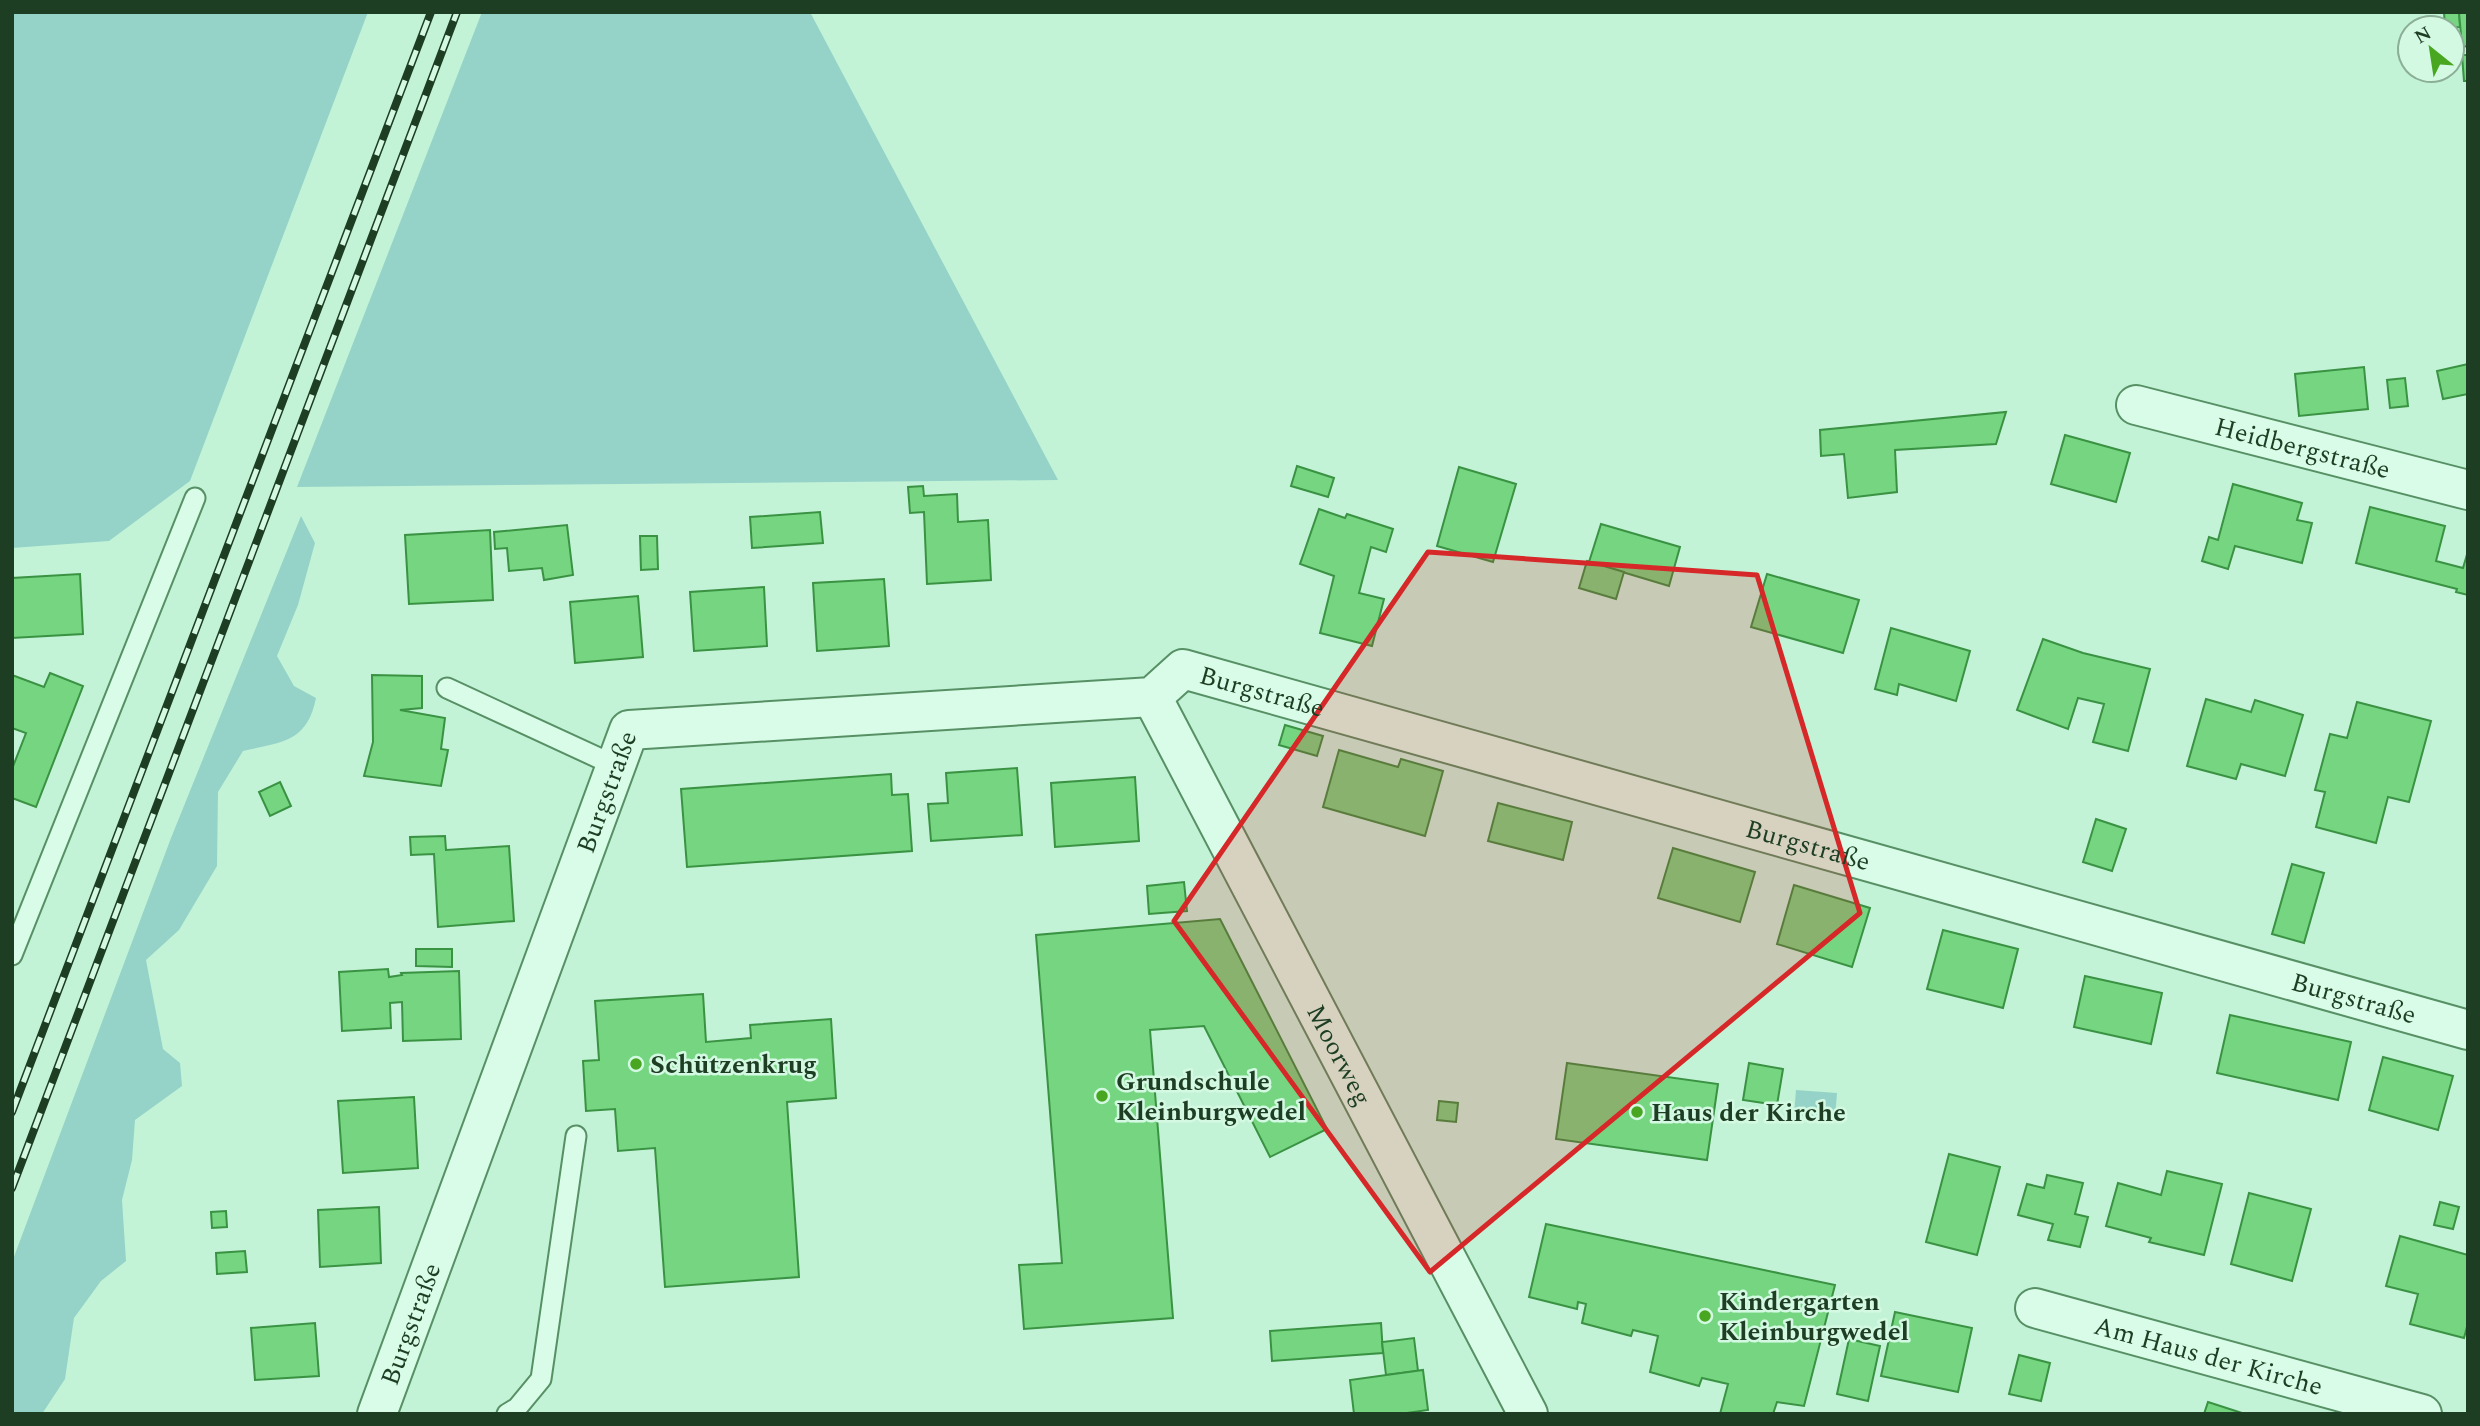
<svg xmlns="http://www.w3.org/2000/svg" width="2480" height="1426" font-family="Spectral,serif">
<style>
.green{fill:#95d3c8}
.building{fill:#75d580;stroke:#3a9243;stroke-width:2}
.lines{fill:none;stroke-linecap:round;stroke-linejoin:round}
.service-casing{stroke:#579065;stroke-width:23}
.minor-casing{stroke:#579065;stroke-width:42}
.service{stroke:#d8fce7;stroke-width:19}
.minor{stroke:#d8fce7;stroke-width:38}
.rail-casing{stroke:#1d3e23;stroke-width:8}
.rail{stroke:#d4f9e3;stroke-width:5;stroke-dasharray:16;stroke-linecap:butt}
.marked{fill:#d62828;fill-opacity:0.2;stroke:#d62828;stroke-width:5;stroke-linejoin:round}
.poi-dot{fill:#48a620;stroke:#d4f9e3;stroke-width:2.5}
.labels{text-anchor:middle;stroke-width:5;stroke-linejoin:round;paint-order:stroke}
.street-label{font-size:26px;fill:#1d3e23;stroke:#d4f9e3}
.poi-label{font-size:26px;font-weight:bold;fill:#1d3e23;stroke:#d4f9e3;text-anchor:start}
</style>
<rect width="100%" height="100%" fill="#c3f3d7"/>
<g class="green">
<polygon points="12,12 368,12 190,481 109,541 12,548"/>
<polygon points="482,12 810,12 1058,480 297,487"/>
<path d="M301,516L315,543L298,605L277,656L294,686L316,698C307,743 281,742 243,751L218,792L217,866L179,930L146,960L163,1049L180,1063L182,1086L135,1120L132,1160L122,1200L126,1261L101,1281L74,1318L65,1379L42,1414H12V1262L171,838Z"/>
<polygon points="1796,1090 1837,1093 1835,1118 1794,1115"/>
</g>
<g class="building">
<polygon points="2444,12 2459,12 2460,27 2445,28"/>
<polygon points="2459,12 2468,12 2468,46 2462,47"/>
<polygon points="2462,55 2468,55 2468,81 2464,81"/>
<polygon points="2468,364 2468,394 2443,399 2437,371"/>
<polygon points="2364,367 2368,409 2299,416 2295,374"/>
<polygon points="2405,378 2408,406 2390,408 2387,380"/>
<polygon points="2006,412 1996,444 1895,450 1897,492 1848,498 1844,454 1821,456 1820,430"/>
<polygon points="2065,435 2130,453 2116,502 2051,484"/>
<polygon points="1297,466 1334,478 1328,497 1291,486"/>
<polygon points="1459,467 1516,484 1493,562 1437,546"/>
<polygon points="2233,484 2302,503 2297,520 2312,523 2302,563 2235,546 2228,569 2202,561 2209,537 2218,540"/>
<polygon points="923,486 924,496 957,494 958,522 988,520 991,580 927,584 924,512 910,513 908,487"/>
<polygon points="2370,507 2445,526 2436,561 2463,568 2468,551 2468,595 2456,592 2457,589 2356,563"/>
<polygon points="1319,509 1345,518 1347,514 1393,529 1386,552 1371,547 1359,593 1384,599 1372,646 1320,633 1334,576 1300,564"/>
<polygon points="820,512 823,543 752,548 750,517"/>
<polygon points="1601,524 1680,547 1669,586 1589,562"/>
<polygon points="567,525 573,575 544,580 542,568 509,571 507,548 495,549 494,532"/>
<polygon points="490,530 493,600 409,604 405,535"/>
<polygon points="640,536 657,536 658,569 641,570"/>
<polygon points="1587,561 1624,572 1616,599 1579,588"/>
<polygon points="80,574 83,634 12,638 12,578"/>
<polygon points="1767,574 1859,600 1843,653 1751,627"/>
<polygon points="884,579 889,646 817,651 813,583"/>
<polygon points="764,587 767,646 694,651 690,592"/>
<polygon points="638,596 643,657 575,663 570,602"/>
<polygon points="1891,628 1970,651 1956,701 1899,684 1897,695 1875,689"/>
<polygon points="2043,639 2083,653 2150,669 2128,751 2093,742 2104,704 2078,698 2068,729 2017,710"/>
<polygon points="50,673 83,686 36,807 12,798 12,769 26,733 12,728 12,675 44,687"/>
<polygon points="372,675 422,676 422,708 400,710 445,718 441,749 448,750 441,786 364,776 373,742"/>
<polygon points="2206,699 2251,712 2255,700 2303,715 2285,776 2241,764 2236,779 2187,766"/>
<polygon points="2357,702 2431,721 2409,802 2388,797 2376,843 2316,827 2325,792 2315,790 2330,734 2347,738"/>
<polygon points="1285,725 1323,736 1317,756 1279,745"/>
<polygon points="1339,750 1398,767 1401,759 1443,771 1425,836 1323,807"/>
<polygon points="1017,768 1022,835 931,841 928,804 948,803 946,773"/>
<polygon points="891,774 892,795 908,794 912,851 687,867 681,789"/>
<polygon points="1135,777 1139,841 1055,847 1051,783"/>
<polygon points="280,782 291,806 270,816 259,792"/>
<polygon points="1498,803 1572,822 1563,860 1488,841"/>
<polygon points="2096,819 2126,829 2112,871 2083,862"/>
<polygon points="445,836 446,850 509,846 514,921 438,927 434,854 411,855 410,837"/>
<polygon points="1673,848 1755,872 1740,922 1658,898"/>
<polygon points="2292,864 2324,873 2304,943 2272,934"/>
<polygon points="1184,882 1187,911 1149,914 1147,886"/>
<polygon points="1794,885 1870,908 1852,967 1777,944"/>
<polygon points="1220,919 1327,1129 1270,1157 1204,1026 1150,1030 1173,1318 1024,1329 1019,1265 1062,1263 1036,935"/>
<polygon points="1943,930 2018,949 2003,1008 1927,989"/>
<polygon points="416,949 452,949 452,967 416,966"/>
<polygon points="388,969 389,977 402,975 401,973 459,971 461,1039 403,1041 402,1002 390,1003 391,1028 342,1031 339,972"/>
<polygon points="2085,976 2162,993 2151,1044 2074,1027"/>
<polygon points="703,994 706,1042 751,1038 750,1025 831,1019 836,1098 787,1102 799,1277 665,1287 655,1148 618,1151 615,1109 586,1111 583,1061 599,1060 595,1001"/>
<polygon points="2230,1015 2351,1042 2338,1100 2217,1073"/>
<polygon points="2383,1057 2453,1076 2438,1130 2369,1110"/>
<polygon points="1567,1063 1718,1084 1707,1160 1556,1139"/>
<polygon points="1749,1063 1783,1069 1777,1105 1743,1100"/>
<polygon points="414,1097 418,1168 343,1173 338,1101"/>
<polygon points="1439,1101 1458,1103 1456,1122 1437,1120"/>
<polygon points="1949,1154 2000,1167 1977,1255 1926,1242"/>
<polygon points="2167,1171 2222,1184 2204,1255 2149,1242 2151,1238 2106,1226 2118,1183 2161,1195"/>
<polygon points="2047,1175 2083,1183 2075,1214 2088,1217 2080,1247 2048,1240 2053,1224 2018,1215 2027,1184 2044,1188"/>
<polygon points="2249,1193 2311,1209 2292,1281 2231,1264"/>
<polygon points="2440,1202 2459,1207 2453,1229 2434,1225"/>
<polygon points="379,1207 381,1263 320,1267 318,1210"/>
<polygon points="226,1211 227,1227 212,1228 211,1212"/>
<polygon points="1546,1224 1835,1285 1804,1406 1777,1402 1773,1414 1720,1414 1728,1384 1702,1378 1699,1386 1650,1372 1658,1336 1633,1330 1631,1336 1582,1323 1586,1304 1578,1302 1577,1309 1529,1297"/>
<polygon points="2400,1236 2468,1255 2468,1323 2464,1338 2410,1324 2418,1294 2386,1286"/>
<polygon points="245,1251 247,1272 217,1274 216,1253"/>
<polygon points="1895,1312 1972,1328 1958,1392 1881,1376"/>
<polygon points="315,1323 319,1376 255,1380 251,1328"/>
<polygon points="1381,1323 1383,1353 1272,1361 1270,1331"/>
<polygon points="1414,1338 1418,1371 1386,1375 1382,1342"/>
<polygon points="1849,1339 1880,1346 1868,1401 1837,1394"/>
<polygon points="2019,1355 2050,1363 2041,1401 2009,1394"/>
<polygon points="1423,1370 1428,1410 1400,1414 1354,1414 1350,1380"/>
<polygon points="2208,1402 2245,1414 2204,1414"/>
</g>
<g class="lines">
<defs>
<g id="service">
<polyline points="447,688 616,766"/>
<polyline points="12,955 195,498"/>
<polyline points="507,1414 517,1408 541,1379 576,1136"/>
</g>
<g id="minor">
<path id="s1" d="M2136,405L2468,490"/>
<path id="s2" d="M1152,697L1528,1414"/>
<path id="s3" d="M2035,1308L2422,1414"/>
<path id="s4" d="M377,1414L629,730L1152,697L1183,669L2468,1030"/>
</g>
</defs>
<use href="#service" class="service-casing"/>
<use href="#minor" class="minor-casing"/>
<use href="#service" class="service"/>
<use href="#minor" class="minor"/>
<defs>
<g id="rail">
<polyline points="12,1112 431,12"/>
<polyline points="12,1188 457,12"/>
</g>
</defs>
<use href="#rail" class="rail-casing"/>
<use href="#rail" class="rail"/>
</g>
<path class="marked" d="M1428,552L1757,575L1860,913L1430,1272L1174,921Z"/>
<g class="poi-dot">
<circle cx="636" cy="1064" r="7"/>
<circle cx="1102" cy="1096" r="7"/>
<circle cx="1637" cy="1112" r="7"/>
<circle cx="1705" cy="1316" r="7"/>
</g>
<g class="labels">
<g class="street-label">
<text dy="9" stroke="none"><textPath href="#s1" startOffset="172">Heidbergstraße</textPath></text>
<text dy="9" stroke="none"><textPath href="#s4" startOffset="1377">Burgstraße</textPath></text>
<text dy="9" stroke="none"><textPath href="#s4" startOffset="663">Burgstraße</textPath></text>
<text dy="9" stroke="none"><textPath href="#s4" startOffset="1944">Burgstraße</textPath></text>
<text dy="9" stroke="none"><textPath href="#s4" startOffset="2511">Burgstraße</textPath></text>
<text dy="9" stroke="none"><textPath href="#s2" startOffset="404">Moorweg</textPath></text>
<text dy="9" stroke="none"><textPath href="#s4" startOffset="96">Burgstraße</textPath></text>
<text dy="9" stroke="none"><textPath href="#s3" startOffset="180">Am Haus der Kirche</textPath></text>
</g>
<g class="poi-label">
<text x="650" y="1073">Schützenkrug</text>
<text x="1116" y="1090">Grundschule<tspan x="1116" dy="30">Kleinburgwedel</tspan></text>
<text x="1651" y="1121">Haus der Kirche</text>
<text x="1719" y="1310">Kindergarten<tspan x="1719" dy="30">Kleinburgwedel</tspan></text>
</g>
</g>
<rect width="2480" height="1426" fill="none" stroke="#1d3e23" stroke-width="28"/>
<g transform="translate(2431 49) rotate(330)"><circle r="33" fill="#d4f9e3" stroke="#8bae96" stroke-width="2"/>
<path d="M0-5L12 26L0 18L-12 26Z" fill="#48a620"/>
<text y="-10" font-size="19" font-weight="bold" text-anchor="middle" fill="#1d3e23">N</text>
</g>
</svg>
